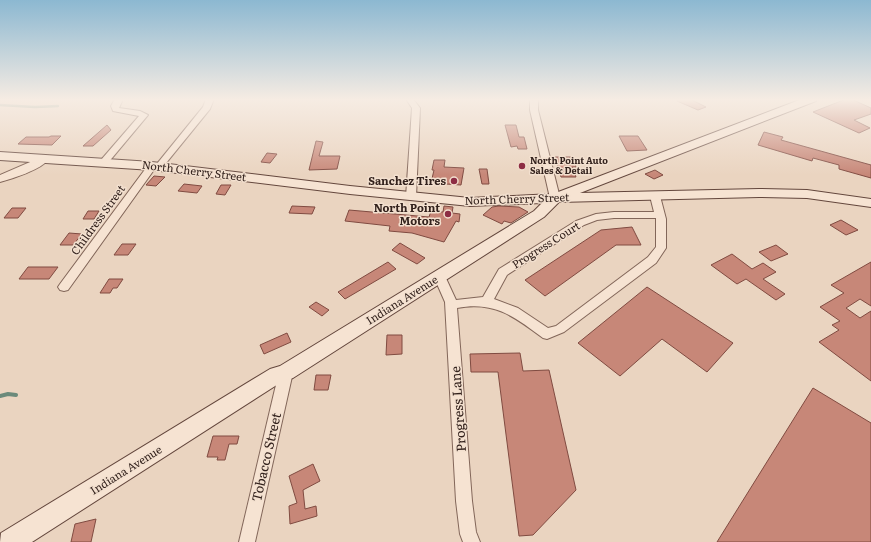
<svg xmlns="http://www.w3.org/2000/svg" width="871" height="542" font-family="Literata,serif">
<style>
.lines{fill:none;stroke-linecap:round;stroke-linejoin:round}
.stream-far1{stroke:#6b8a7b;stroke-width:2.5}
.stream{stroke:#6b8a7b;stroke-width:4}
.building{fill:#c78778;stroke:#804b41}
.minor-casing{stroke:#826659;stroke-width:2}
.tertiary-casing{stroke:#826659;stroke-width:2}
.secondary-casing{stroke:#64473d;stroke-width:2}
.minor{fill:#f6e3d2;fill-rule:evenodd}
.tertiary{fill:#f6e3d2;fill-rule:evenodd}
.secondary{fill:#f6e3d2;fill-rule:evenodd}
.poi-dot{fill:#8d2d44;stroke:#f3e0cf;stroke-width:1.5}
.labels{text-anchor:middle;stroke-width:3;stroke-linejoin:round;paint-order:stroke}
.far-poi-label{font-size:9px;font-weight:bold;fill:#33221d;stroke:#f3e0cf;text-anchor:start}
.street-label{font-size:11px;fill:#33221d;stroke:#f3e0cf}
.poi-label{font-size:11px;font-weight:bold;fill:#33221d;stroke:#f3e0cf;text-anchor:end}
.near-street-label{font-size:13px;fill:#33221d;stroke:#f3e0cf}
</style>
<rect width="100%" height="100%" fill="#ead4c0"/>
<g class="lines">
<polyline class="stream-far1" points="0,105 35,107 58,106"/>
<polyline class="stream" points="0,396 8,394 16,395"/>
</g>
<g class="building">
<polygon points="678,99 690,99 706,107 698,110 677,101"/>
<polygon points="846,99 851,99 871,108 871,114 854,120 870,128 859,133 813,112"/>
<polygon points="107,125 111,130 93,146 83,146"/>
<polygon points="505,125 516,125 519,137 524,137 527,149 518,149 517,146 511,147"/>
<polygon points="764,132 783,137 781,140 871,165 871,178 839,169 839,165 813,158 812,161 758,145"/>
<polygon points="51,136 61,136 52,145 18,144 26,137 49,137"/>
<polygon points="619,136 638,136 647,150 627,151"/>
<polygon points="316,141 323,142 319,156 340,156 337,169 309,170"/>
<polygon points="267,153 277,154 270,163 261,162"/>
<polygon points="555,157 572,157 576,167 572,167 576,177 561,177"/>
<polygon points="434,160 445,160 444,167 464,168 461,185 431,183 434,170 432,170"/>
<polygon points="479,169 487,169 489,184 482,184"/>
<polygon points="655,170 663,175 654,179 645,174"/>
<polygon points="154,176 165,177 156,186 146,185"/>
<polygon points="184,184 202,186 197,193 178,191"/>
<polygon points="221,185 231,185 225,195 216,194"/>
<polygon points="292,206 315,207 312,214 289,213"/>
<polygon points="444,206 453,207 452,213 460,214 459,222 456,221 444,242 412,233 389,231 390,226 345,221 349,210 429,217 431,211 443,212"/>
<polygon points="499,206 519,207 528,212 511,223 504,221 502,224 483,215 492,207"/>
<polygon points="12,208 26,208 18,218 4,218"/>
<polygon points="88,211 99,211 94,219 83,219"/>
<polygon points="841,220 858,230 846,235 830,225"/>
<polygon points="632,227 641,245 616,245 545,296 525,280 601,230"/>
<polygon points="69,233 82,234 73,245 60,245"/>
<polygon points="400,243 425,258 417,264 392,250"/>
<polygon points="122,244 136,244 128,255 114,255"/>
<polygon points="776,245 788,254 771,261 759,252"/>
<polygon points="732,254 752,269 763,263 776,272 763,279 785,294 776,300 746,279 737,284 711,265"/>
<polygon points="388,262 396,269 345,299 338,292"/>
<polygon points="871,262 871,306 860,299 846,308 860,318 871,311 871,381 819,342 839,330 832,325 840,321 820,307 844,293 831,285"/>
<polygon points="28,267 58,267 49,279 19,279"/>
<polygon points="109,279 123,279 117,288 113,288 110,293 100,293"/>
<polygon points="647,287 733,343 707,372 662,339 620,376 578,343"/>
<polygon points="316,302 329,310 322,316 309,307"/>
<polygon points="287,333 291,342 264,354 260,345"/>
<polygon points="387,335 402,335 402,354 386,355"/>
<polygon points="520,353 523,371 549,370 576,490 533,535 519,536 498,372 471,372 470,354"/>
<polygon points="316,375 331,375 328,390 314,390"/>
<polygon points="813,388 871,423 871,542 717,542"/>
<polygon points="213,436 239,436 237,444 229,444 225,460 217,460 218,457 207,457"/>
<polygon points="313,464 320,481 303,490 305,509 316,506 317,516 290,524 289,506 297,503 289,476"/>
<polygon points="96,519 91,542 71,542 75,524"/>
</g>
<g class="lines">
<defs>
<g id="minor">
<polygon points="115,99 123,99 119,108 140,111 148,115 107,164 104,165 100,162 101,160 139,116 113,111 111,106"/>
<polygon points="206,99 214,99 210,109 162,168 156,167 68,290 64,291 60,290 58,287 60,284 149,164 156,165 203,107"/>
<polygon points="406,99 413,99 420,108 416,197 411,200 406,197 412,108"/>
<polygon points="530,99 538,99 538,110 560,198 558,200 552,200 550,198 530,110"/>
<path d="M655,193L660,196L666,219V248L656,263L564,332L547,339L543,338C514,316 494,301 457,308L472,501L476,532L480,542H463L460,534L456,501L445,302L434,277L436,274H444L456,300L483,297L499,269L576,221L596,214L614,212H654L650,196ZM614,218H656V247L648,257L556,326L548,328L518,308L494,299L507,275L584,225L597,220Z"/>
<polygon points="286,366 291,368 293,372 255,542 239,542 279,372 281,368"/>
</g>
<path id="tertiary" d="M44,156L49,159C42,169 12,179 0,182V175Z"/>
<polygon id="secondary" points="802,99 817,99 816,101 580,193 759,189 807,190 871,199 871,207 807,198 759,197 559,202 544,217 293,378 283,381 32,542 0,542 1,533 270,369 280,366 534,211 542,203 470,206 350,194 152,170 0,160 0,152 152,162 350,186 470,198 553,194"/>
</defs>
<use href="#minor" class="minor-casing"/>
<use href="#tertiary" class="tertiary-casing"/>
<use href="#secondary" class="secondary-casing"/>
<use href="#minor" class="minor"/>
<use href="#tertiary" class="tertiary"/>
<use href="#secondary" class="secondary"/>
</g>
<linearGradient id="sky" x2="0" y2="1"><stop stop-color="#8cb8d1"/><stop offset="0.57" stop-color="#f6ece3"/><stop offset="1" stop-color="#f6ece3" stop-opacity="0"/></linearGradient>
<rect width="871" height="175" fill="url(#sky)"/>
<g class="poi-dot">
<circle cx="522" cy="166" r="4"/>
<circle cx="454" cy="181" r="4"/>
<circle cx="448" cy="214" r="4"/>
</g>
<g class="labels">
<g class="far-poi-label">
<text x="530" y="164">North Point Auto<tspan x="530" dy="10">Sales &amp; Detail</tspan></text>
</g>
<g class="street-label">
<text transform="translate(194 171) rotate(7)" y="4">North Cherry Street</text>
<text transform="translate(517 199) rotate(-2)" y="4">North Cherry Street</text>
<text transform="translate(98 220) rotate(-54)" y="4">Childress Street</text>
<text transform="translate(546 245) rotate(-32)" y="4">Progress Court</text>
<text transform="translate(402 300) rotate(-32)" y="4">Indiana Avenue</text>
<text transform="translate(126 470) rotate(-32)" y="4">Indiana Avenue</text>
</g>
<g class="poi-label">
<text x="446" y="185">Sanchez Tires</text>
<text x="440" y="212">North Point<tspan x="440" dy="13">Motors</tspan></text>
</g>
<g class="near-street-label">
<text transform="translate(458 409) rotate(-94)" y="5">Progress Lane</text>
<text transform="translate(266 457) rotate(-77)" y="5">Tobacco Street</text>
</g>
</g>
</svg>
